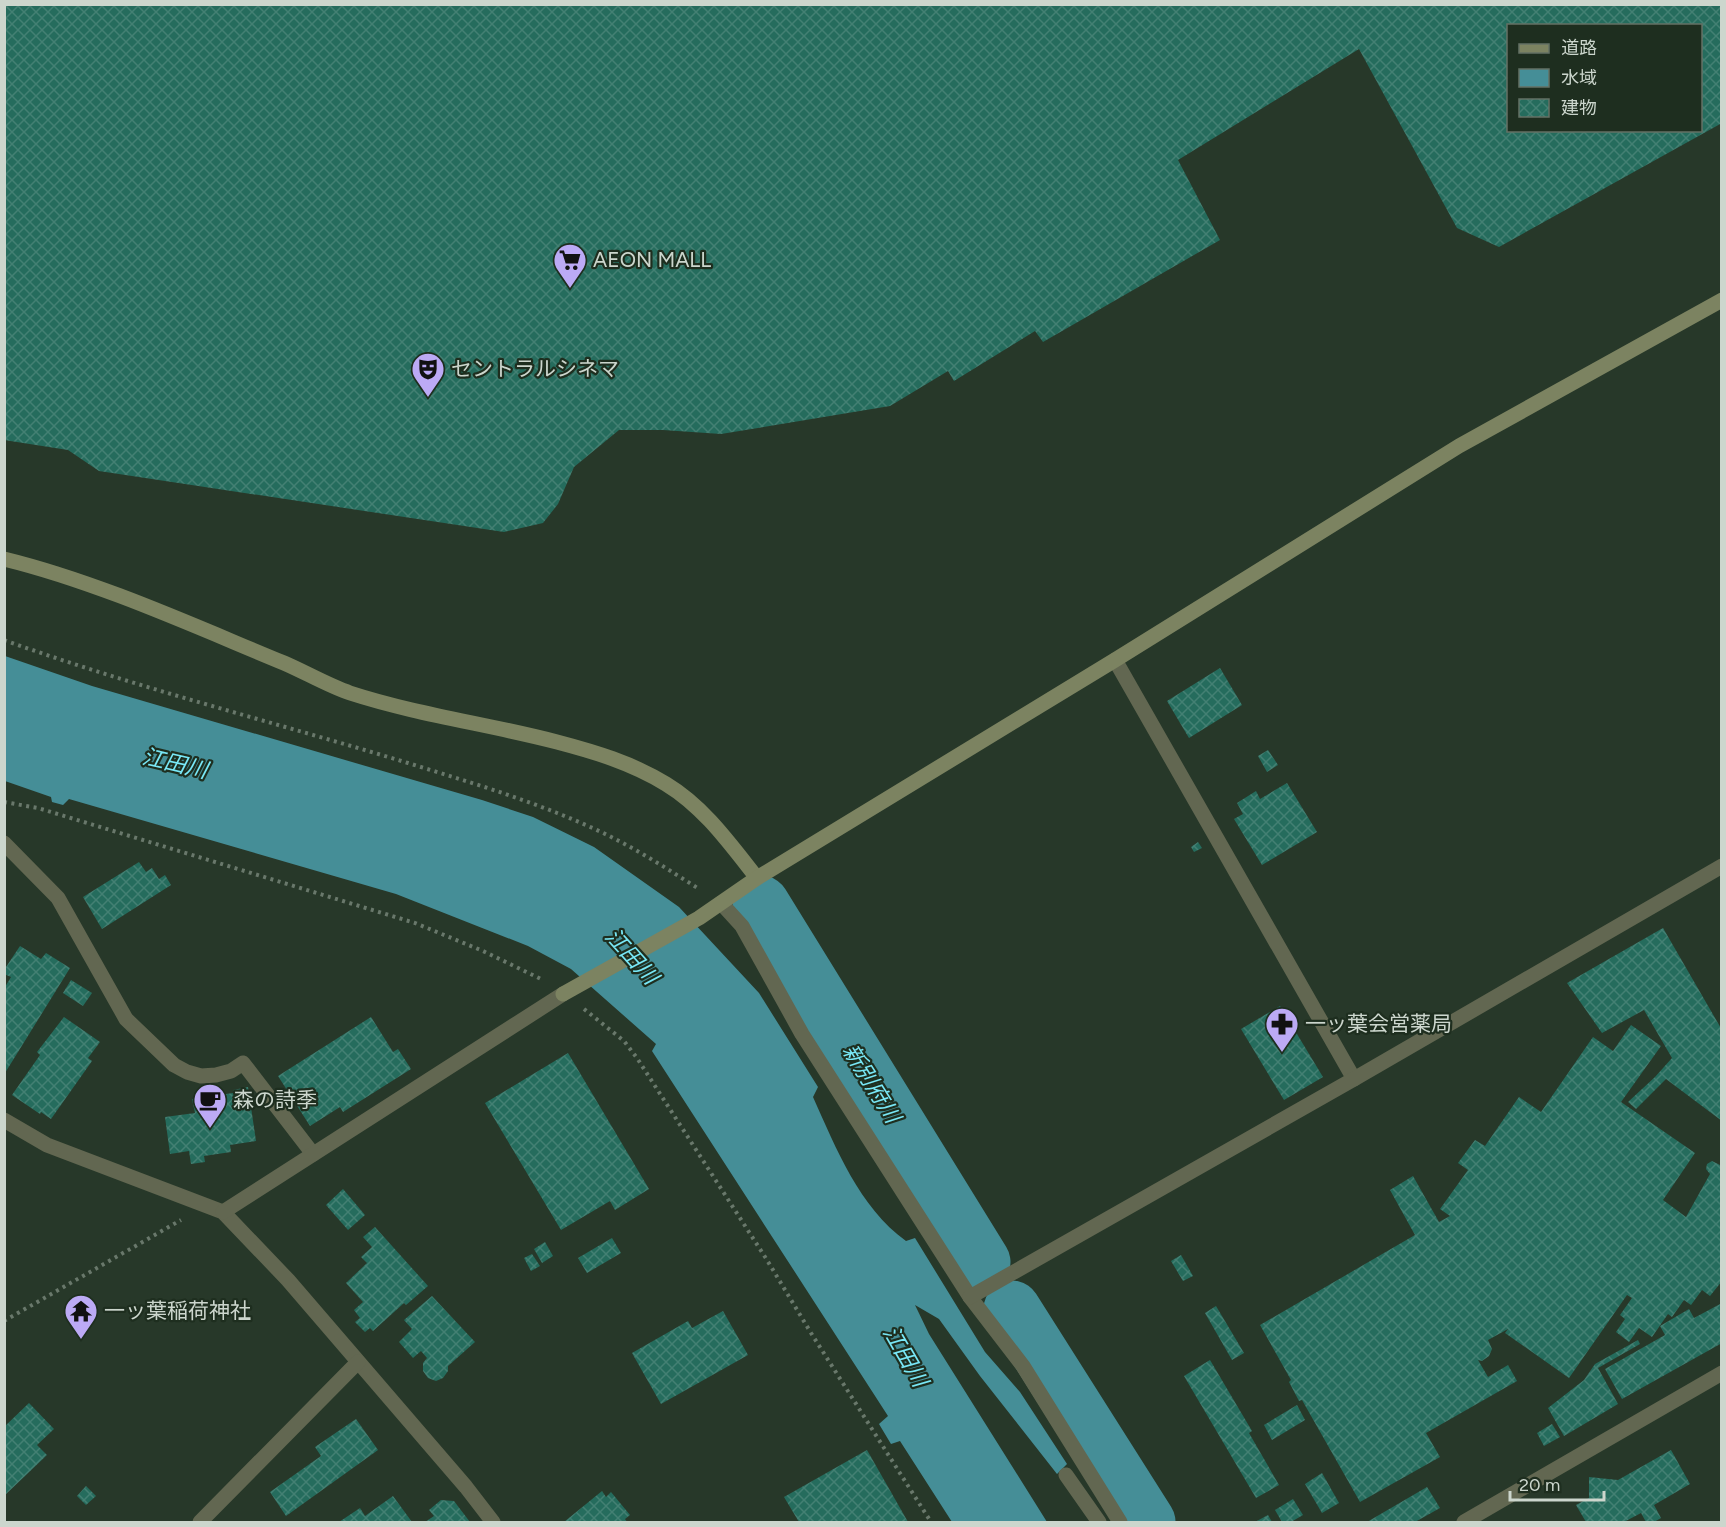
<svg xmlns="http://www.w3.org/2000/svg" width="1726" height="1527" font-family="Figtree,'Noto Sans JP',sans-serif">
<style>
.water{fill:#458e97}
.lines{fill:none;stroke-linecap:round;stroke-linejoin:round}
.river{stroke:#458e97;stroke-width:57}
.building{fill:url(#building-cross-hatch);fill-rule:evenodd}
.path{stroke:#69786b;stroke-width:4;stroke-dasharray:3 4.5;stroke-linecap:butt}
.street{stroke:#626751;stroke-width:15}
.secondary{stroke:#7c8361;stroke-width:15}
.labels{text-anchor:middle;stroke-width:4.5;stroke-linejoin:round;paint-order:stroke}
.poi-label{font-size:21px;fill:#ccd6cd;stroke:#1e2e1f;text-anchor:start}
.water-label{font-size:22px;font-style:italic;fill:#79e8f7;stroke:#1e2e1f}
</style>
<defs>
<pattern id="building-cross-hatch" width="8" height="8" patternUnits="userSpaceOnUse" patternTransform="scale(1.5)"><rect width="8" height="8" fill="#256c5d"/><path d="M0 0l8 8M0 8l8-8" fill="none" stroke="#438073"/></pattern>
</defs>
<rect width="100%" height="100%" fill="#273829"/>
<path class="water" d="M5,656L92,686L482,800L533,817L594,847L679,907L759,993L818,1087L813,1097C836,1148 859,1207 906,1241L915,1238L985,1352L1020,1392L1067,1464L1057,1474L980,1376L939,1319L915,1305L929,1334L1047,1522H952L900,1441L891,1444L879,1424L888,1416L652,1051L656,1044L571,969L528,946L396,894L69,799L63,805L52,802L51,797L5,781Z"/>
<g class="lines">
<g class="river">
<polyline points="761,904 982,1262"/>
<polyline points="1012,1309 1147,1522"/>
</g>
</g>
<g class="building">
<path d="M4,4H1722V123L1499,247L1457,228L1359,49L1178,160L1220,240L1043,342L1035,331L954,381L948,371L890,406L721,434L663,430H619L574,467L558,504L543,523L504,532L99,471L68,450L4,440ZM1508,26H1700V130H1508Z"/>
<polygon points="1220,668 1242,705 1189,738 1167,701"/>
<polygon points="1268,750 1278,765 1267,772 1258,756"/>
<polygon points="1287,783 1317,832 1262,865 1234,819 1243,814 1237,803 1256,791 1260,799"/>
<polygon points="1198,842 1202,848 1194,852 1191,847"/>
<polygon points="139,862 146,872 152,868 159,879 165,875 171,885 102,929 83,897"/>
<polygon points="1663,928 1722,1030 1722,1121 1666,1079 1636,1109 1628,1102 1655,1077 1672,1058 1644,1010 1602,1033 1567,983"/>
<polygon points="20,946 41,959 46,953 70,968 5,1073 5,987 11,977 4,974 4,970"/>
<polygon points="71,980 92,993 83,1006 63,993"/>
<polygon points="1280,1006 1323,1077 1284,1100 1241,1029"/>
<polygon points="64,1017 100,1042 88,1058 92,1061 51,1119 41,1112 40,1114 12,1095 40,1055 37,1052"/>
<polygon points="371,1017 393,1052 398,1049 411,1069 343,1112 340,1107 310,1126 278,1076"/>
<polygon points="1631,1025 1661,1046 1621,1102 1695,1153 1663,1200 1686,1217 1710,1174 1706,1169 1707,1164 1712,1161 1722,1166 1722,1281 1710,1296 1702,1290 1691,1305 1684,1300 1672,1317 1668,1314 1652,1337 1639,1328 1629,1342 1616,1332 1625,1319 1620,1315 1632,1298 1627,1295 1569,1378 1505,1333 1508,1329 1488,1340 1492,1349 1489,1356 1482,1361 1478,1360 1488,1377 1508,1365 1517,1381 1426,1433 1440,1457 1360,1502 1302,1400 1299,1401 1289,1382 1291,1380 1260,1325 1415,1235 1390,1190 1413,1176 1439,1222 1450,1216 1440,1209 1468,1170 1458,1163 1475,1140 1485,1146 1519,1097 1541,1112 1593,1037 1613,1051"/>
<polygon points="568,1053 649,1189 615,1210 610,1201 561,1230 485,1103"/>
<polygon points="248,1087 256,1141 230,1145 231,1152 204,1156 205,1162 191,1164 189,1151 170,1154 165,1117 195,1113 192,1099 233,1093 233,1090"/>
<polygon points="343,1189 365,1215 348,1230 326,1205"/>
<polygon points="375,1227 428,1286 406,1305 404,1303 373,1331 370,1328 365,1332 355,1322 360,1318 354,1310 363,1302 346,1283 367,1263 361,1257 372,1247 363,1237"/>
<polygon points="612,1238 621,1253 587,1273 578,1258"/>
<polygon points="545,1242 553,1256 542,1263 534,1249"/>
<polygon points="532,1254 540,1266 531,1271 524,1258"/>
<polygon points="1181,1255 1193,1276 1183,1281 1171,1261"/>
<polygon points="432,1296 475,1342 448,1366 448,1371 443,1378 436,1381 428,1378 423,1371 423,1363 427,1358 421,1351 413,1358 399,1342 412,1329 404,1320"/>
<polygon points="1722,1303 1722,1343 1622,1399 1605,1369 1665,1335 1660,1326 1689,1309 1694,1318"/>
<polygon points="1216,1306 1244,1353 1232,1360 1205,1313"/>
<polygon points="723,1311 748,1355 661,1404 632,1353 688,1321 692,1328"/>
<polygon points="1638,1340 1640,1344 1598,1368 1618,1404 1564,1436 1548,1408 1584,1380 1595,1364"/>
<polygon points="1210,1360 1252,1431 1249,1433 1279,1485 1256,1498 1184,1376"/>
<polygon points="29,1403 54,1429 37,1445 47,1455 4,1496 4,1427"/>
<polygon points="1297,1405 1305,1420 1272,1440 1264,1425"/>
<polygon points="356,1419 378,1450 286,1516 270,1492 321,1456 315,1447"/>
<polygon points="1552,1424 1560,1437 1544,1446 1537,1433"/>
<polygon points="867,1450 908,1522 799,1522 784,1497"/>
<polygon points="1671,1450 1690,1484 1654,1505 1661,1518 1654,1522 1646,1522 1641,1513 1624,1522 1586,1522 1576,1505 1589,1498 1589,1477 1618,1480"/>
<polygon points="1322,1473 1339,1503 1322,1513 1305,1484"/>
<polygon points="86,1486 96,1496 86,1505 77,1496"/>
<polygon points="1427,1487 1440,1508 1415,1522 1367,1522"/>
<polygon points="602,1491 606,1497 611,1492 630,1515 625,1519 627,1522 564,1522"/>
<polygon points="393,1496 412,1522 339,1522 360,1508 365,1516"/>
<polygon points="1293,1499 1303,1515 1291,1522 1282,1522 1275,1510"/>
<polygon points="441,1500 454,1501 470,1522 425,1522 434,1516 429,1510"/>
<polygon points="1268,1515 1272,1522 1255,1522"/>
</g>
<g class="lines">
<g class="path">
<path d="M4,640C137,688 274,722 408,763C469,782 530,800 588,826C627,843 663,866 699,889"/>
<polyline points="4,802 38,808 415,923 483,951 541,979"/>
<polyline points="584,1009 624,1041 637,1058 767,1260 811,1333 931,1522"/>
<polyline points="4,1321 181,1220"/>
</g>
<g class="street">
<polyline points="1115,660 1354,1079"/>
<polyline points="4,843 58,898 126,1019 174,1065 187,1072 201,1076 216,1075 231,1071 243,1063 313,1154"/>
<polyline points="721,903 742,926 802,1034 970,1297 1023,1366 1120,1522"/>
<polyline points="4,1120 47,1145 223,1212 288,1280 466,1487 493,1522"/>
<polyline points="223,1212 563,994"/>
<polyline points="970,1297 1354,1079 1722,866"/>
<polyline points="1066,1475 1099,1522"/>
<polyline points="200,1522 358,1362"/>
<polyline points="1464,1522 1722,1373"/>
</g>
<g class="secondary">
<path d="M4,559C98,582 194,626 284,663C305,672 329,686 350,693C418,715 488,724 557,742C595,752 632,763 666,784C704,807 730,844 757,878"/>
<polyline points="563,994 699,918 757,878 1115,660 1459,446 1722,300"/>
</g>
</g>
<defs>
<symbol id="supermarket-pin" viewBox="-11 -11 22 30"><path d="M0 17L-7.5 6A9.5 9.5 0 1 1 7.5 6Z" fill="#bcaaf5" stroke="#1e2e1f"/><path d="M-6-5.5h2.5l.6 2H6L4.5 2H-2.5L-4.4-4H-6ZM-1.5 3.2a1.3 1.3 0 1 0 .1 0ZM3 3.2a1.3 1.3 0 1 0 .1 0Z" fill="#111"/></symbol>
<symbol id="theatre-pin" viewBox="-11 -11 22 30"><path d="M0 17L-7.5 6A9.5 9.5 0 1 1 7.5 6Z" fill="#bcaaf5" stroke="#1e2e1f"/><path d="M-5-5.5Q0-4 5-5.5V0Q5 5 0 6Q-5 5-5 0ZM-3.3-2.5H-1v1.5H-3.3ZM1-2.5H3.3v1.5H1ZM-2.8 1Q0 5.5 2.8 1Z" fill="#111"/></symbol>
<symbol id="pharmacy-pin" viewBox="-11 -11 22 30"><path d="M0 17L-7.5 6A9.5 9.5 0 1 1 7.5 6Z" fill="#bcaaf5" stroke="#1e2e1f"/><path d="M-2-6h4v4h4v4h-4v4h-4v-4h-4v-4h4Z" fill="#111"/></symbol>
<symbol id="cafe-pin" viewBox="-11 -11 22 30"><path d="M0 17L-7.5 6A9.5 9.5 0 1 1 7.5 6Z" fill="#bcaaf5" stroke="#1e2e1f"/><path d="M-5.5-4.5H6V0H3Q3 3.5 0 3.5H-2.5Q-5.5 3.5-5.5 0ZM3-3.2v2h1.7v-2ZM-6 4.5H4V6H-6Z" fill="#111"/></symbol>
<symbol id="temple-pin" viewBox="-11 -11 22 30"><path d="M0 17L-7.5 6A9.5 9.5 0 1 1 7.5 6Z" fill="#bcaaf5" stroke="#1e2e1f"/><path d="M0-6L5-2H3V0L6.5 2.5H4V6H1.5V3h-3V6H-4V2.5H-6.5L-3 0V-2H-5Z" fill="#111"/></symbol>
</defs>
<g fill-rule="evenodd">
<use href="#supermarket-pin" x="551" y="241" width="38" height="52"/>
<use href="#theatre-pin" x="409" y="350" width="38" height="52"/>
<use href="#pharmacy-pin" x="1263" y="1005" width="38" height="52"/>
<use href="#cafe-pin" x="191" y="1081" width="38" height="52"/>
<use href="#temple-pin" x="62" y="1292" width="38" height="52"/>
</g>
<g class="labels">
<g class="poi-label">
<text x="593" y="267">AEON MALL</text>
<text x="451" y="376">セントラルシネマ</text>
<text x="1305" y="1031">一ッ葉会営薬局</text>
<text x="233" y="1107">森の詩季</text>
<text x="104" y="1318">一ッ葉稲荷神社</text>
</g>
<g class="water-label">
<text transform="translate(175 763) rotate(13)" y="8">江田川</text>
<text transform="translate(632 956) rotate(48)" y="8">江田川</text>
<text transform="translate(872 1083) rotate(58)" y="8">新別府川</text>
<text transform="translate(906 1356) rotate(60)" y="8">江田川</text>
</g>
</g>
<rect width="1726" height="1527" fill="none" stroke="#ccd6cd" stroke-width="12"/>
<rect x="1507" y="24" width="195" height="108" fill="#1e2e1f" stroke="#647165" stroke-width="1.5"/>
<rect x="1519" y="44" width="30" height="9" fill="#7c8361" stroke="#647165" stroke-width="1.5"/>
<text x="1561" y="54" font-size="18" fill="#ccd6cd">道路</text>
<rect x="1519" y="69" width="30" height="18" fill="#458e97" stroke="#647165" stroke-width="1.5"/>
<text x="1561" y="84" font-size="18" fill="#ccd6cd">水域</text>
<rect x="1519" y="99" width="30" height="18" fill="url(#building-cross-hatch)" stroke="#647165" stroke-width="1.5"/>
<text x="1561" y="114" font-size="18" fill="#ccd6cd">建物</text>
<path d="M1510 1491v9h94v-9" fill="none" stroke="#ccd6cd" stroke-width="3"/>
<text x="1519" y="1491" font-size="18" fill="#ccd6cd" stroke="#1e2e1f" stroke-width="4.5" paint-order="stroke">20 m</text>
</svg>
